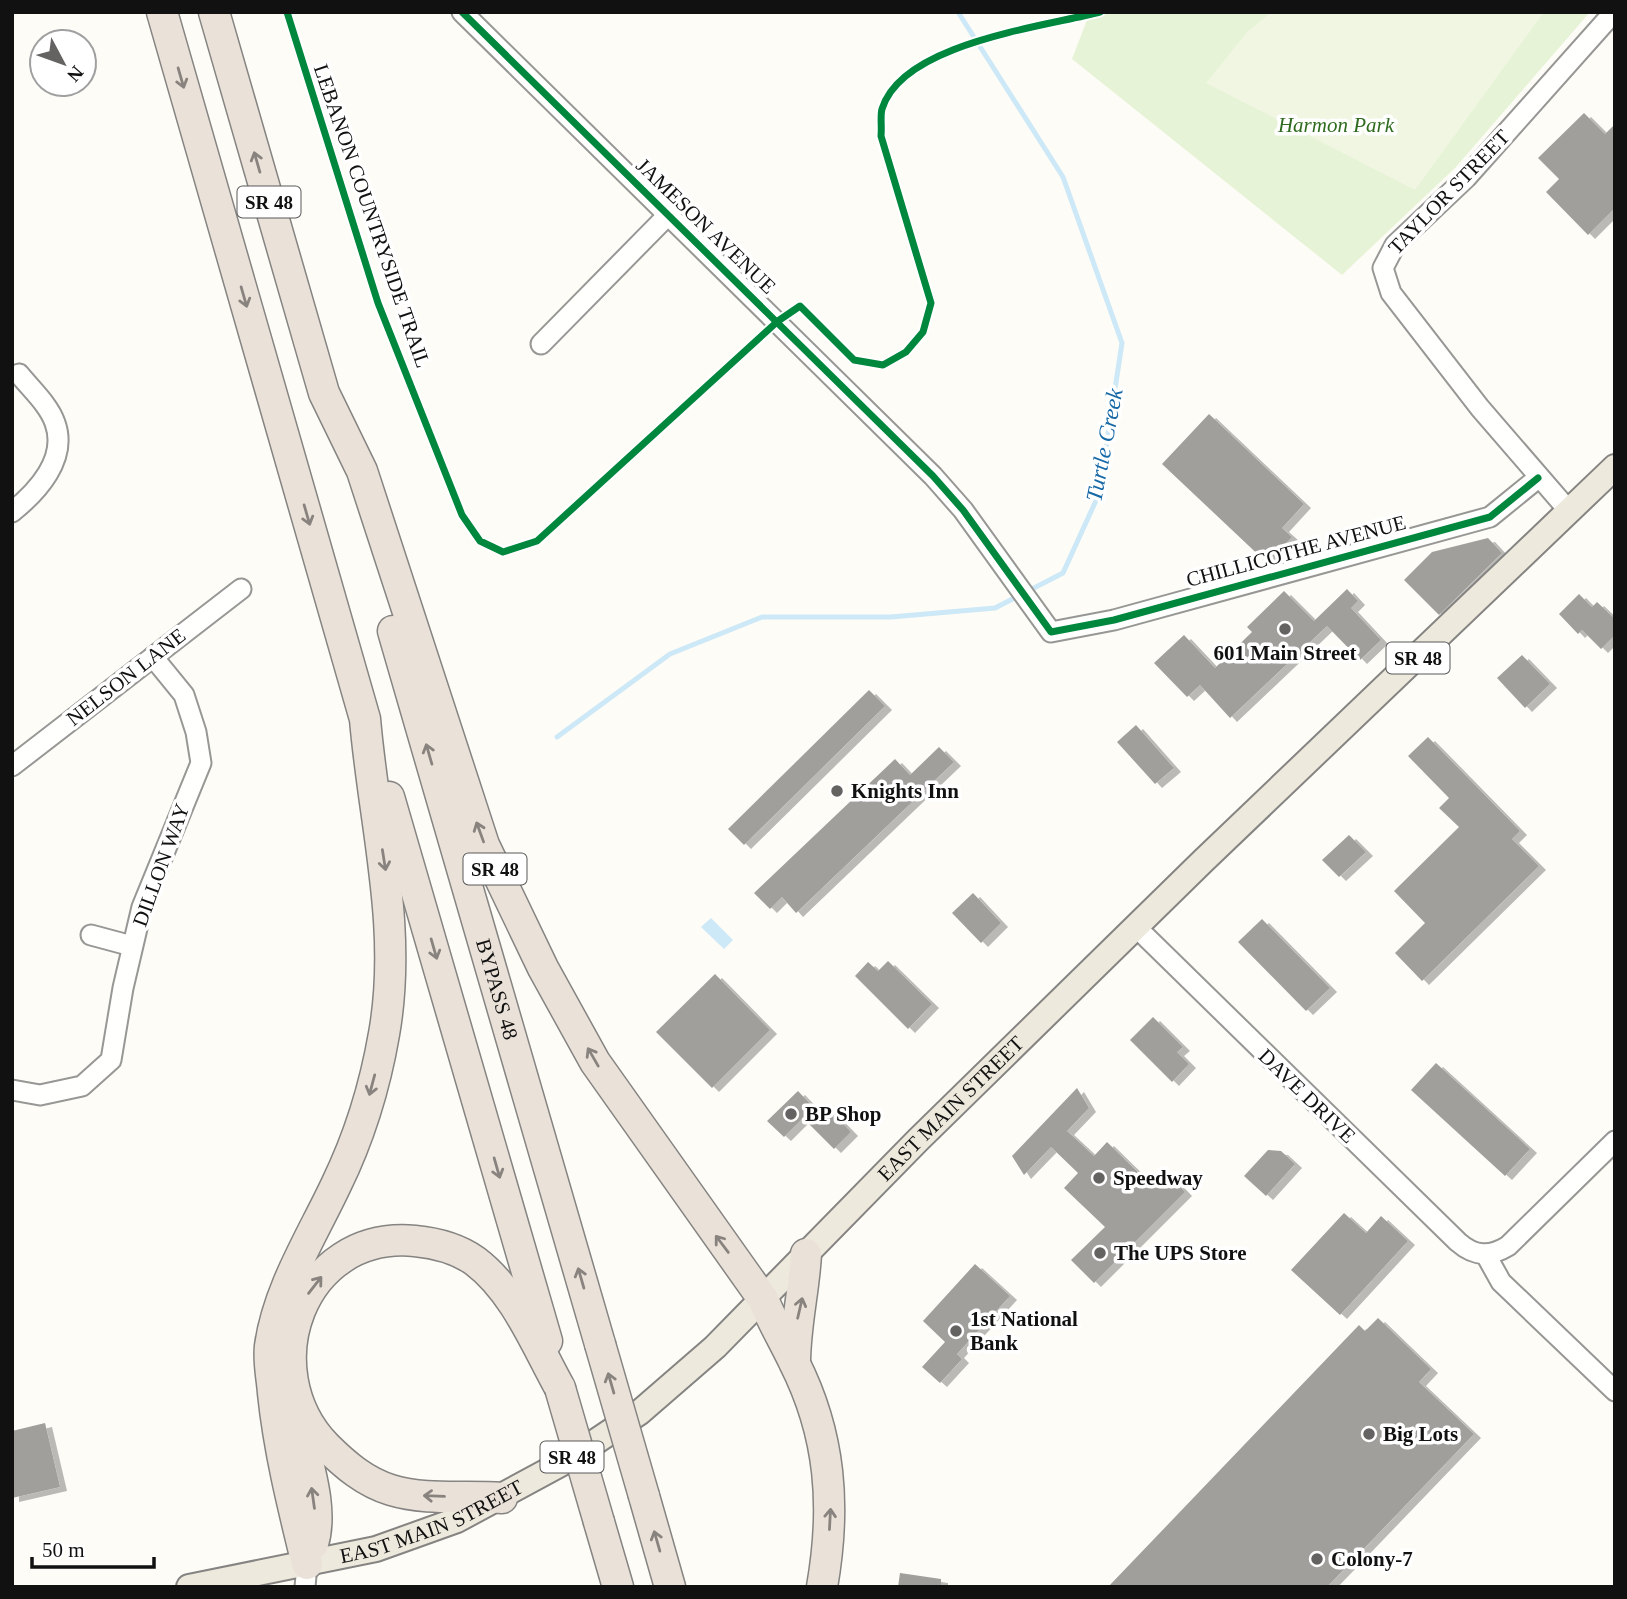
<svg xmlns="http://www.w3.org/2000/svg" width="1627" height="1599" font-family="'Times New Roman',serif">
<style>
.green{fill:#e7f3d7}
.pitch{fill:#f0f6e1}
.water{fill:#cde8f7}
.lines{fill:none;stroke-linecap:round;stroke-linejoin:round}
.stream{stroke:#cde8f7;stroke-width:5}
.building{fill:#a19f9c;filter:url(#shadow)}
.minor-casing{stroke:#979795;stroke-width:23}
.major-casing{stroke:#858482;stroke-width:28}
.highway-casing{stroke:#858482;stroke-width:33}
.minor{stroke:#fffffe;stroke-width:19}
.major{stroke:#ede9dc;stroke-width:24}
.highway{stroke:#eae1d8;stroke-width:30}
.highway-bridge-casing{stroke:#858482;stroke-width:33;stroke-linecap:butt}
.highway-bridge{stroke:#eae1d8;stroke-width:30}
.cycleway-casing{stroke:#fff;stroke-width:11}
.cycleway{stroke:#00873e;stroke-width:7}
.oneway{stroke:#88837e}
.poi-dot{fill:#646362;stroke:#fff;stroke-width:2.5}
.labels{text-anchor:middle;stroke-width:7;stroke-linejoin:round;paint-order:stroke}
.shield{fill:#fff;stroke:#585858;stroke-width:2}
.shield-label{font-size:19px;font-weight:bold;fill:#111}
.park-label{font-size:21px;font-style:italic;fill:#2f6b1f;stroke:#fff}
.street-label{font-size:21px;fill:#111;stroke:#fff}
.poi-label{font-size:21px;font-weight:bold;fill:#111;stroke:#fff;text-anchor:start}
.water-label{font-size:23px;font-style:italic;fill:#1768a6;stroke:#fff}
</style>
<defs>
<filter id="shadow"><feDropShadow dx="7" dy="4" stdDeviation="0" flood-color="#0004"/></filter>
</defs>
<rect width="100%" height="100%" fill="#fdfcf7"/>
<polygon class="green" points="1090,12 1590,12 1456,167 1342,275 1072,59"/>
<polygon class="pitch" points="1272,12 1544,12 1415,190 1206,83 1249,30"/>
<polygon class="water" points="711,918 733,940 724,949 701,927"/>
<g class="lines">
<polyline class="stream" points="557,737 670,654 762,617 891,617 995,608 1063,573 1099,494 1122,343 1063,177 958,12"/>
</g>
<g class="building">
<polygon points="1584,113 1605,134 1615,124 1615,208 1588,235 1546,192 1559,179 1538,158"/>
<polygon points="1209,414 1304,504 1282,528 1292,537 1267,563 1162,464"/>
<polygon points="1488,538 1502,553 1439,615 1404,580 1432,552"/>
<polygon points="1347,589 1358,601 1351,608 1381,640 1360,660 1327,626 1230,718 1200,685 1187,697 1154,663 1184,635 1215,668 1252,632 1247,627 1284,591 1314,621"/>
<polygon points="1579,594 1592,607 1597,602 1615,619 1615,635 1601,649 1582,630 1578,634 1559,614"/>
<polygon points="1522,655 1550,684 1525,708 1497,678"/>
<polygon points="869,690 885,706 744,845 728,829"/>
<polygon points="1136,725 1174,768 1155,784 1117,742"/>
<polygon points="1428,737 1520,831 1512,839 1539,866 1422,981 1395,953 1425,923 1394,891 1459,827 1439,808 1449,798 1408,756"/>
<polygon points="939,747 954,762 796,913 782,897 770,909 754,893 895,759 910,775"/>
<polygon points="1349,835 1366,852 1339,877 1322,860"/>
<polygon points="973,893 1001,923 981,943 952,913"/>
<polygon points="1262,919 1330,988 1306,1011 1238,942"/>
<polygon points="888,961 932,1004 908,1029 855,976 868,962 878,971"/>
<polygon points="715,974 770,1030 712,1088 656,1032"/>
<polygon points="1153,1017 1183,1047 1177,1052 1189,1064 1172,1082 1130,1040"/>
<polygon points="1436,1063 1530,1149 1505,1176 1411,1090"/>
<polygon points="1077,1088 1089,1108 1067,1131 1094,1156 1107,1142 1149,1183 1163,1169 1185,1192 1094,1283 1071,1260 1105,1227 1064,1188 1078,1173 1051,1147 1024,1175 1012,1156"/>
<polygon points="798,1091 818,1112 825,1105 851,1132 834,1149 803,1118 784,1137 767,1121"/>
<polygon points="1268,1150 1281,1151 1295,1164 1266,1196 1244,1176"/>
<polygon points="1344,1213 1366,1233 1381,1216 1408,1241 1340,1315 1291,1270"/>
<polygon points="975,1264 1010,1296 957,1354 962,1359 940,1383 922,1367 945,1342 923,1321"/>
<polygon points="1378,1318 1431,1369 1419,1382 1474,1434 1327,1587 1108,1587 1359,1325 1365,1331"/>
<polygon points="45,1423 60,1487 12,1498 12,1431"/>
<polygon points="900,1573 941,1579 941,1587 898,1587"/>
</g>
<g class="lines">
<defs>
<g id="minor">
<polyline points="462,12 933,476 963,510 1051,632 1114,620 1490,517 1538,478"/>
<polyline points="541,344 669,214"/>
<polyline points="1569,511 1480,408 1391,293 1383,268 1395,245 1466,178 1614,12"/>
<path d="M12,512C37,492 68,459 55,423C49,405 31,389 19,374"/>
<polyline points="12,766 241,589"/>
<path d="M1136,927L1458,1242C1475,1257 1490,1257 1508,1246L1615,1141"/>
<polyline points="91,935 132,946"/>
<polyline points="12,1090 40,1095 82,1086 111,1060 123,988 142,907 201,763 196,732 184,695 153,657"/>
<polyline points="1486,1255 1501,1282 1615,1391"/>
<polyline points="305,1587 307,1564"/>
</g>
<g id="major">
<path id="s1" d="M189,1587L376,1549L457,1520L568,1460L640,1412L715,1347L918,1140L1203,861L1615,467"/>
</g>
<g id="highway">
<path d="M162,12L365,719C374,825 403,928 384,1034C375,1086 359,1138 336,1185C312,1236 278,1289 270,1346C268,1361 272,1378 273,1393C279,1451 293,1507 307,1564"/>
<path d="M214,12L324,393L362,471L484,845L543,968L595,1062L763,1299C772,1321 784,1341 794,1362C831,1435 836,1507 822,1587"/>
<path id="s2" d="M393,631L600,1344"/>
<polyline points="389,797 547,1341"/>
<path d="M795,1363C795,1326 804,1291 806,1254"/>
<path d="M297,1414C303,1453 325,1504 313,1544"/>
<polyline points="644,1496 670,1587"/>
<path d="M502,1498C465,1495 427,1501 391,1490C365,1482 345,1465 326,1446C252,1369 301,1230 415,1241C436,1243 458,1249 475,1261C515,1291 536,1345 560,1388"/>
<polyline points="599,1522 618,1587"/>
</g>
</defs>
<use href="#minor" class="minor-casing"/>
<use href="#major" class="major-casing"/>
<use href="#highway" class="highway-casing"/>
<use href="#minor" class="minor"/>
<use href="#major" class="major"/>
<use href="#highway" class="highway"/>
<defs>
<g id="highway-bridge">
<polyline points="600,1344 644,1496"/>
<polyline points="560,1388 599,1522"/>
</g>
</defs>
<use href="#highway-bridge" class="highway-bridge-casing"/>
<use href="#highway-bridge" class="highway-bridge"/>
<defs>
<g id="cycleway">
<path d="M287,12L378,303L462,515L480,541L503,552L537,541L778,321L800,306L854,360L883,365L906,352L923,332L931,303L881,136C882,127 880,116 882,109C902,43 1043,27 1100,12"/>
<polyline points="462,12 933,476 963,510 1051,632 1114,620 1490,517 1538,478"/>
</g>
</defs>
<use href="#cycleway" class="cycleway-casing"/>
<use href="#cycleway" class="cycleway"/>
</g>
<defs><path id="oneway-shaft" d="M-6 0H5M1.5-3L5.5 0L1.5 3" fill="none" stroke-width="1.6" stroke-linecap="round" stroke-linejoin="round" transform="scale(1.75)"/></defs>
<g class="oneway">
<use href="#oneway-shaft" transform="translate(181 78) rotate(74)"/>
<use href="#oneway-shaft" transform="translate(257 162) rotate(-106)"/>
<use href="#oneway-shaft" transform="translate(244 297) rotate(74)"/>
<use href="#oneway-shaft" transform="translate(307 515) rotate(74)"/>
<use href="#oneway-shaft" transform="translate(429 754) rotate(-106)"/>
<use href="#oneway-shaft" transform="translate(480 832) rotate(-110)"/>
<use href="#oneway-shaft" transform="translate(384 860) rotate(81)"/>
<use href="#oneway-shaft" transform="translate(434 949) rotate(74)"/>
<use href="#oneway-shaft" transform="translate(593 1057) rotate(-120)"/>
<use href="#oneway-shaft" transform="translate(372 1085) rotate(105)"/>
<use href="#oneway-shaft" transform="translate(497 1168) rotate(74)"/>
<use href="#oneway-shaft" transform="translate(722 1244) rotate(-127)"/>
<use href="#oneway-shaft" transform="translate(581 1278) rotate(-106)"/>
<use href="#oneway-shaft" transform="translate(315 1285) rotate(-52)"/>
<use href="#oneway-shaft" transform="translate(800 1308) rotate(-77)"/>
<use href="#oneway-shaft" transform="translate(611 1383) rotate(-106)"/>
<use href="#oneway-shaft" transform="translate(434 1496) rotate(-178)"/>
<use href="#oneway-shaft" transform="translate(313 1498) rotate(-98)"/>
<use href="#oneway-shaft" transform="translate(830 1519) rotate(-87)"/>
<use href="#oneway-shaft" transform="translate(657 1541) rotate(-106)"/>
</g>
<g class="poi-dot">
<circle cx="1285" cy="629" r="7"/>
<circle cx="837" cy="791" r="7"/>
<circle cx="791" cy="1114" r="7"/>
<circle cx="1099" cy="1178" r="7"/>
<circle cx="1100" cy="1253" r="7"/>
<circle cx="956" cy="1331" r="7"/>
<circle cx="1369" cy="1434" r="7"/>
<circle cx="1317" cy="1559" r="7"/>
</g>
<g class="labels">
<g class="shield">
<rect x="237.5" y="186.5" width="63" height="31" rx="5"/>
<rect x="1386.5" y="642.5" width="63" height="31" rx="5"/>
<rect x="463.5" y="853.5" width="63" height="31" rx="5"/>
<rect x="540.5" y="1441.5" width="63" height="31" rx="5"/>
</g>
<g class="shield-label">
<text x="269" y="209">SR 48</text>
<text x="1418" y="665">SR 48</text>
<text x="495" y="876">SR 48</text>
<text x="572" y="1464">SR 48</text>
</g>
<g class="park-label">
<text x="1336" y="132">Harmon Park</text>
</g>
<g class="street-label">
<text transform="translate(1449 192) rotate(-46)" y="7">TAYLOR STREET</text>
<text transform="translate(372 216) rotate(71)" y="7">LEBANON COUNTRYSIDE TRAIL</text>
<text transform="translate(706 226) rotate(44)" y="7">JAMESON AVENUE</text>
<text transform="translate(1296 551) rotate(-15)" y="7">CHILLICOTHE AVENUE</text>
<text transform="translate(126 677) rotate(-38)" y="7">NELSON LANE</text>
<text transform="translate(161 865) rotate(-70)" y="7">DILLON WAY</text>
<text dy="7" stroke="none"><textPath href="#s2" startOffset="373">BYPASS 48</textPath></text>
<text transform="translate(1307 1096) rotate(44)" y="7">DAVE DRIVE</text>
<text dy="7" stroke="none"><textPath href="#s1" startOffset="924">EAST MAIN STREET</textPath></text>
<text dy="7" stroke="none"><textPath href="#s1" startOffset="252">EAST MAIN STREET</textPath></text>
</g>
<g class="poi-label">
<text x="1285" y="660" text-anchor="middle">601 Main Street</text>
<text x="851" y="798">Knights Inn</text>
<text x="805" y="1121">BP Shop</text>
<text x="1113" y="1185">Speedway</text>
<text x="1114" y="1260">The UPS Store</text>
<text x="970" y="1326">1st National<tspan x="970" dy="24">Bank</tspan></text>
<text x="1383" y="1441">Big Lots</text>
<text x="1331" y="1566">Colony-7</text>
</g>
<g class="water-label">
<text transform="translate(1104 445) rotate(-79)" y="8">Turtle Creek</text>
</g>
</g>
<rect width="1627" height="1599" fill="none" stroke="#111111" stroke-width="28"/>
<g transform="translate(63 63) rotate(131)"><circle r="33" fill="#ffffff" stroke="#a0a0a0" stroke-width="2"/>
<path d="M0-5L12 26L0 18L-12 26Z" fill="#646362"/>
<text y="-10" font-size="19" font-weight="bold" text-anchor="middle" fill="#111111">N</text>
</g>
<path d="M32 1557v10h122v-10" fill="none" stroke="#111111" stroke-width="3.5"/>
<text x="42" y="1557" font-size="21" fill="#111111" stroke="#ffffff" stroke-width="5" paint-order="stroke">50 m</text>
</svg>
